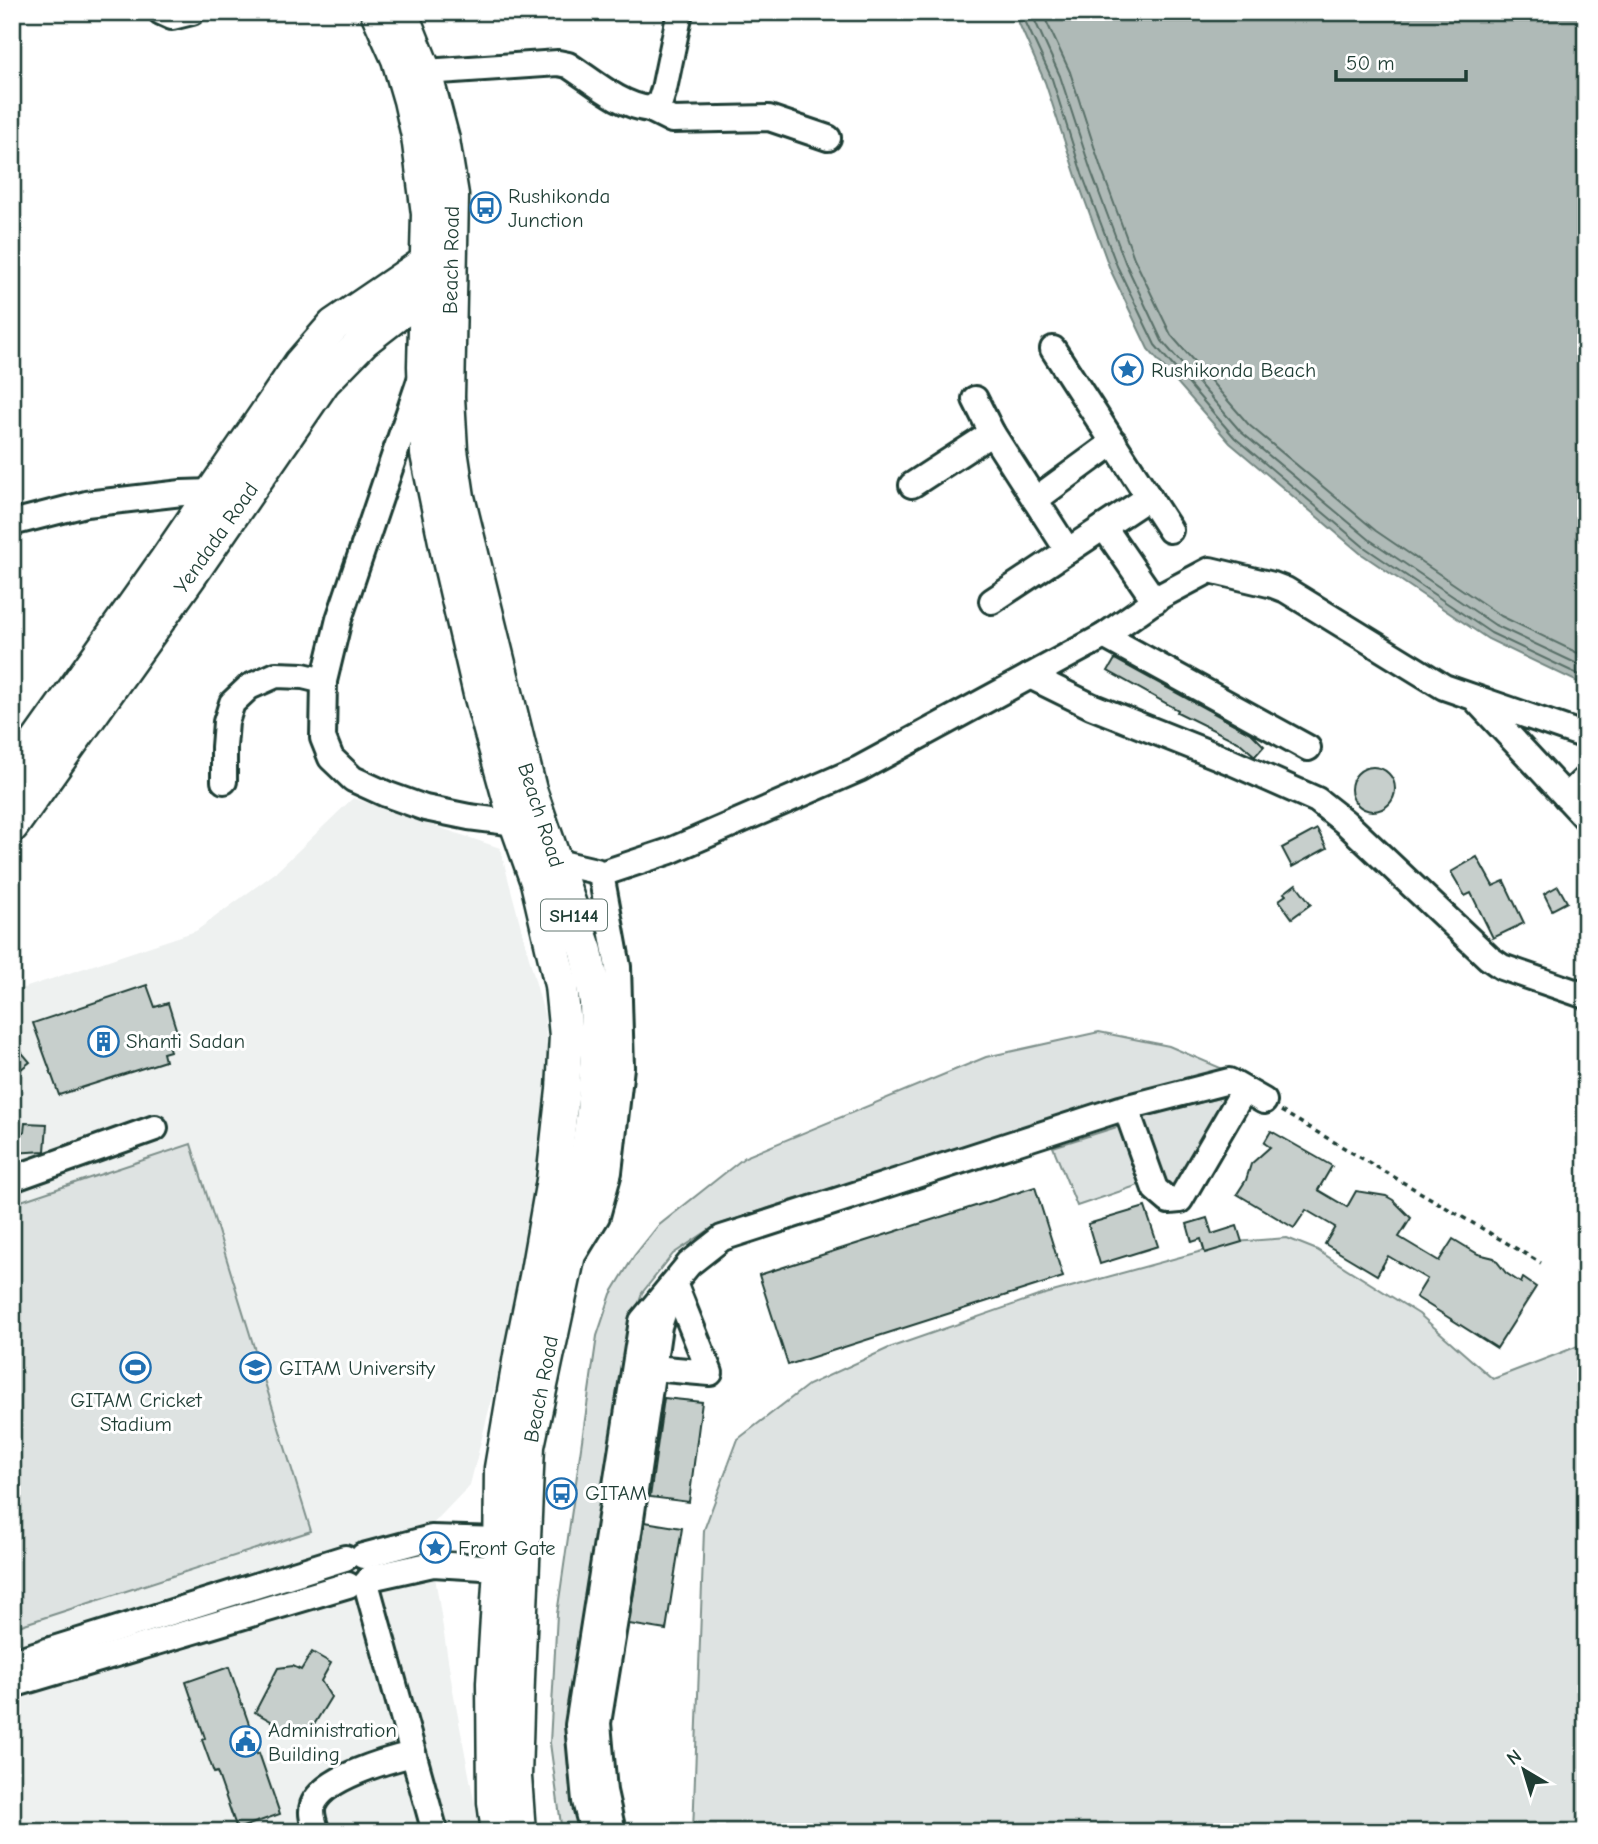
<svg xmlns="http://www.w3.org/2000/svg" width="1598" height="1844" font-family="'Comic Neue',sans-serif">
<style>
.built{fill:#eef1f0}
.green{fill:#dee3e2;stroke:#7e908b;stroke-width:2}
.water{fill:#afbab7;stroke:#758883;stroke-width:2}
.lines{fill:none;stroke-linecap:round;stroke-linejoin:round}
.shore{stroke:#596f68;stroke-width:2}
.building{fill:#c7cfcc;stroke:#1f3d34;stroke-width:2}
.minor-casing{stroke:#1f3d34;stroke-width:30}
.major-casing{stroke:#1f3d34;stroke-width:37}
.path{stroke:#1f3d34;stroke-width:3.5;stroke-dasharray:5 5;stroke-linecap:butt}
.minor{stroke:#fff;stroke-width:24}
.major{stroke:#fff;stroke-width:32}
.labels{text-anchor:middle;stroke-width:6;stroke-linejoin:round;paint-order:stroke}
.shield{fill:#fff;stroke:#627771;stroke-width:2}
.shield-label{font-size:19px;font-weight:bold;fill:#1f3d34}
.poi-label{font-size:21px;fill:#1f3d34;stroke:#fff;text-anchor:start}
.street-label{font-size:21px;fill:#1f3d34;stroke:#fff}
</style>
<rect width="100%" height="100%" fill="#fff"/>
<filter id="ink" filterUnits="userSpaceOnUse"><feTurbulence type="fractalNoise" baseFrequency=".0143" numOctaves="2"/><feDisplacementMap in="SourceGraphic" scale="14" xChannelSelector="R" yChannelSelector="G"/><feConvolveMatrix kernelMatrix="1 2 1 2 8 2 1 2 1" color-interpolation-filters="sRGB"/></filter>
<g filter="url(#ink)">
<polygon class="built" points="353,798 500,848 544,1014 550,1080 529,1251 470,1485 422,1535 433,1564 452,1685 480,1832 12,1832 12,992 196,931 275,873"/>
<g class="green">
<polygon points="1099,1032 1169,1046 1223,1069 793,1200 715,1226 673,1254 642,1293 626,1346 584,1832 562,1832 550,1743 557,1614 597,1336 611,1294 634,1256 658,1226 745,1157 986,1057"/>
<polygon points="1224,1097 1231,1098 1178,1189 1167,1190 1138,1117"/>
<polygon points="1120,1126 1145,1183 1077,1206 1053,1147"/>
<polygon points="191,1144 311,1531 12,1628 12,1204"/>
<polygon points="1287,1238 1317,1250 1419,1314 1493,1379 1586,1343 1586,1832 693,1832 704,1530 738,1439 808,1385 889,1348 1038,1296 1235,1242"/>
</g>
<polygon class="water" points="1014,12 1586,12 1586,686 1488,639 1360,553 1230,443 1148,349 1110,269 1076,176 1045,82"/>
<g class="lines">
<g class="shore">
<polyline points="1021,12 1052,79 1082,174 1117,266 1155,345 1235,438 1364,547 1491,633 1586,678"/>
<polyline points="1031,12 1060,76 1091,171 1125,262 1162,341 1241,432 1370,540 1495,625 1586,668"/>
<polyline points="1042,12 1070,72 1101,168 1134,258 1171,335 1249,425 1376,531 1501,616 1586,657"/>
</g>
</g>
<g class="building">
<polygon points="1115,659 1252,734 1264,746 1255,756 1240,743 1177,712 1178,710 1108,671"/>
<circle cx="1373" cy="789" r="22"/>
<polygon points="1317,829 1327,848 1292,867 1282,848"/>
<polygon points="1477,857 1493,886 1504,881 1524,923 1493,938 1471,893 1465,896 1451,872"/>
<polygon points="1296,884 1311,904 1292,918 1279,900 1286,895 1284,893"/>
<polygon points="1558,886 1567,902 1552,910 1544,894"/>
<polygon points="147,985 155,1007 168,1003 177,1032 165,1036 170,1051 163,1053 165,1061 59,1095 33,1023"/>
<polygon points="12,1041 30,1062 12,1076"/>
<polygon points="25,1123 47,1124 45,1151 12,1153 12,1132 24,1132"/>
<polygon points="1271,1131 1332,1166 1318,1190 1347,1207 1356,1191 1386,1196 1393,1200 1411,1218 1399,1237 1439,1261 1453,1239 1478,1254 1494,1258 1506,1273 1521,1283 1523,1278 1536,1287 1497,1348 1416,1297 1427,1279 1388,1256 1377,1275 1325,1244 1335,1227 1306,1210 1294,1228 1237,1194 1246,1180 1251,1164 1270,1147 1264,1143"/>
<polygon points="1035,1187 1063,1277 788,1365 759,1275"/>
<polygon points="1145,1207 1158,1246 1100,1264 1088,1224"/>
<polygon points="1207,1218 1212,1234 1237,1226 1242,1242 1205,1253 1201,1239 1192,1242 1187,1224"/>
<polygon points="664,1398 702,1402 689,1502 650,1497"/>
<polygon points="645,1522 682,1528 666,1630 629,1624"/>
<polygon points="312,1652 331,1663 321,1681 331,1697 312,1728 296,1735 255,1712 278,1668 293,1666 301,1670"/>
<polygon points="229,1667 250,1727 248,1727 257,1754 259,1753 280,1814 237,1829 217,1772 214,1773 202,1740 205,1738 186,1682"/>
</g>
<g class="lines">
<defs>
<g id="minor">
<polyline points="161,12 172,17 192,12"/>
<path d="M425,72L558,63L568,65C593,81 620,106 650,109L660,102L664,89L680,12"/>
<polyline points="650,109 672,120 769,118 828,138"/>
<polyline points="1053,349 1170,530"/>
<polyline points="420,380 339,619 324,681 323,738 331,758 353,779 386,794 425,808 469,817 516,823 531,819"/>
<polyline points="975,399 992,433 1068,551"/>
<polyline points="912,485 992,433"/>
<polyline points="1035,500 1114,442"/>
<polyline points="12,523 86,504 182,493 212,492"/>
<polyline points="1104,527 1155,601"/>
<polyline points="992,601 1149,497"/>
<polyline points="1104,636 1308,748"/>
<polyline points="1030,676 1091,706 1229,761 1317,800 1345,822 1489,958 1502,967 1586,996"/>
<polyline points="1478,702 1586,818"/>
<polyline points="224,781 224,747 226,722 232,703 249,687 276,675 303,676 324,681"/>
<polyline points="1566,797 1586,778"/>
<polyline points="557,862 596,871 601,874 618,967 621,1067 609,1172 597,1216 575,1252"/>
<polyline points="601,874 670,851 859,769 1104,636 1161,596 1210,570 1273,585 1286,590 1444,687 1586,736"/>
<polyline points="1126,1108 1155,1189 1169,1201 1180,1200 1244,1090"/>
<polyline points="12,1179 155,1128"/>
<polyline points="653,1368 710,1373 674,1283"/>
<polyline points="363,1556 431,1538 500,1540"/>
<polyline points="370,1578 433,1564 500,1568"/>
<polyline points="366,1583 435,1832"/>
<polyline points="12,1662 345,1558"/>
<polyline points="12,1685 348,1585"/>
<path d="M317,1832C314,1823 310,1814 313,1805C323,1778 387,1760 413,1754"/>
<polyline points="593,1832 585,1801 578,1725 642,1321 689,1264 722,1238 1120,1109 1229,1081 1264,1101"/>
<polyline points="613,1832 604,1791 598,1723 626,1553 659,1326 669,1296"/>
</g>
<g id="major">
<polyline points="377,12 398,59 410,100 418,136 428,214 424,366 427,454 448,556 480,694 516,823 537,882 561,985 566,1036 563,1090 553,1180 536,1277 520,1356 501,1468 500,1568 493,1683 494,1802 498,1832"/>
<polyline points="401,12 425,72 443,140 452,195 448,397 451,450 458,497 530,790 586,951 596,1002 597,1053 593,1112 581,1198 528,1446 518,1678 515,1777 519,1832"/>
<polyline points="12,777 166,560 300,364 334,325 428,261 443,257"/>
<polyline points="12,826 190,576 324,381 364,340 426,292 439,287"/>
</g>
</defs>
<use href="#minor" class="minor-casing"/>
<use href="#major" class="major-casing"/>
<polyline class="path" points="1281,1111 1541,1263"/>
<use href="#minor" class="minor"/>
<use href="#major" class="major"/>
</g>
</g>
<defs>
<symbol id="bus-ring" viewBox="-11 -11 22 22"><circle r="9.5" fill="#fff" stroke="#1f6fb2" stroke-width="1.5"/><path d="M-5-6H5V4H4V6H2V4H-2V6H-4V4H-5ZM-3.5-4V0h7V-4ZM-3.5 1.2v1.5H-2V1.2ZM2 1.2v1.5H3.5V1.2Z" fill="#1f6fb2"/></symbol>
<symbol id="sight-ring" viewBox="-11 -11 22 22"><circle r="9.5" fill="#fff" stroke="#1f6fb2" stroke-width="1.5"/><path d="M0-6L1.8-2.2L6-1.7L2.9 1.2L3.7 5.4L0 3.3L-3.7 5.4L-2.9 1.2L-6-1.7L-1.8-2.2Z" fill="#1f6fb2"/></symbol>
<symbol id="building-ring" viewBox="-11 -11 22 22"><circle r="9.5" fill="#fff" stroke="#1f6fb2" stroke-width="1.5"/><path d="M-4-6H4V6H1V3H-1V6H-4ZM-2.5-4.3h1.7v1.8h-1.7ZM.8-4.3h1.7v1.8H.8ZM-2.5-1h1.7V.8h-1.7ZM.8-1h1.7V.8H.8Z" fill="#1f6fb2"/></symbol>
<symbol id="stadium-ring" viewBox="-11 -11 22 22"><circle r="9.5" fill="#fff" stroke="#1f6fb2" stroke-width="1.5"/><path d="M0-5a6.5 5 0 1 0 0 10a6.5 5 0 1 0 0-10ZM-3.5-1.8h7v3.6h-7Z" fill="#1f6fb2"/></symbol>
<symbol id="university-ring" viewBox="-11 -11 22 22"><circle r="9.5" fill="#fff" stroke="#1f6fb2" stroke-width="1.5"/><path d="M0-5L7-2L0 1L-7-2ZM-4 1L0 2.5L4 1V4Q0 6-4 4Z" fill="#1f6fb2"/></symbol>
<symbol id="civic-ring" viewBox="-11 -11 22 22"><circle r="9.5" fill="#fff" stroke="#1f6fb2" stroke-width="1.5"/><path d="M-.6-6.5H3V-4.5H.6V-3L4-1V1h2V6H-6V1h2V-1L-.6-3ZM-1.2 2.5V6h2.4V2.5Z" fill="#1f6fb2"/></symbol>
</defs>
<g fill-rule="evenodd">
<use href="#bus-ring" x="468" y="190" width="35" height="35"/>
<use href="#sight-ring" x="1110" y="352" width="35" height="35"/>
<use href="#building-ring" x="86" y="1024" width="35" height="35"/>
<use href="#stadium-ring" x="118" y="1350" width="35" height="35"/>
<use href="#university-ring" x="238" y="1350" width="35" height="35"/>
<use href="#bus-ring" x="544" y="1476" width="35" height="35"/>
<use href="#sight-ring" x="418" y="1530" width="35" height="35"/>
<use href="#civic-ring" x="228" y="1724" width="35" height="35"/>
</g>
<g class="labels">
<rect class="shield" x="541" y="899.5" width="66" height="31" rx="5"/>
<g class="shield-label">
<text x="574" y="922">SH144</text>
</g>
<g class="poi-label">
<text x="508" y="203">Rushikonda<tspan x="508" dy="24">Junction</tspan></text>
<text x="1151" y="377">Rushikonda Beach</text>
<text x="126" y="1048">Shanti Sadan</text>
<text x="279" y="1375">GITAM University</text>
<text x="136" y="1407" text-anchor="middle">GITAM Cricket<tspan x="136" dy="24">Stadium</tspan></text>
<text x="585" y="1500">GITAM</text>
<text x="458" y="1555">Front Gate</text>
<text x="268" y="1737">Administration<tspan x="268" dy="24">Building</tspan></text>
</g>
<g class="street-label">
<text transform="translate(451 260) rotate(-89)" y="7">Beach Road</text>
<text transform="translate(216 538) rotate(-55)" y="7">Yendada Road</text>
<text transform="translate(541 815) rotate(72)" y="7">Beach Road</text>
<text transform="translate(541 1389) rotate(-79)" y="7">Beach Road</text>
</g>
</g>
<rect width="1598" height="1844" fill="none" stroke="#fff" stroke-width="42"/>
<rect x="21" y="21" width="1556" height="1802" fill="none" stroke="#1f3d34" stroke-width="2.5" filter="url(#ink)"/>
<g transform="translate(1524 1770) rotate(322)" stroke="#ffffff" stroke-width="5" paint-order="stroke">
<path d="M0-5L12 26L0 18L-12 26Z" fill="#1f3d34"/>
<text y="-10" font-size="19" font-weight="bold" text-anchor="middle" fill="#1f3d34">N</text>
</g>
<path d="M1336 70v10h130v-10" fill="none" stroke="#1f3d34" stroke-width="3.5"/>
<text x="1346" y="70" font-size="21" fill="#1f3d34" stroke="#ffffff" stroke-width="5" paint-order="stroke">50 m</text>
</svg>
